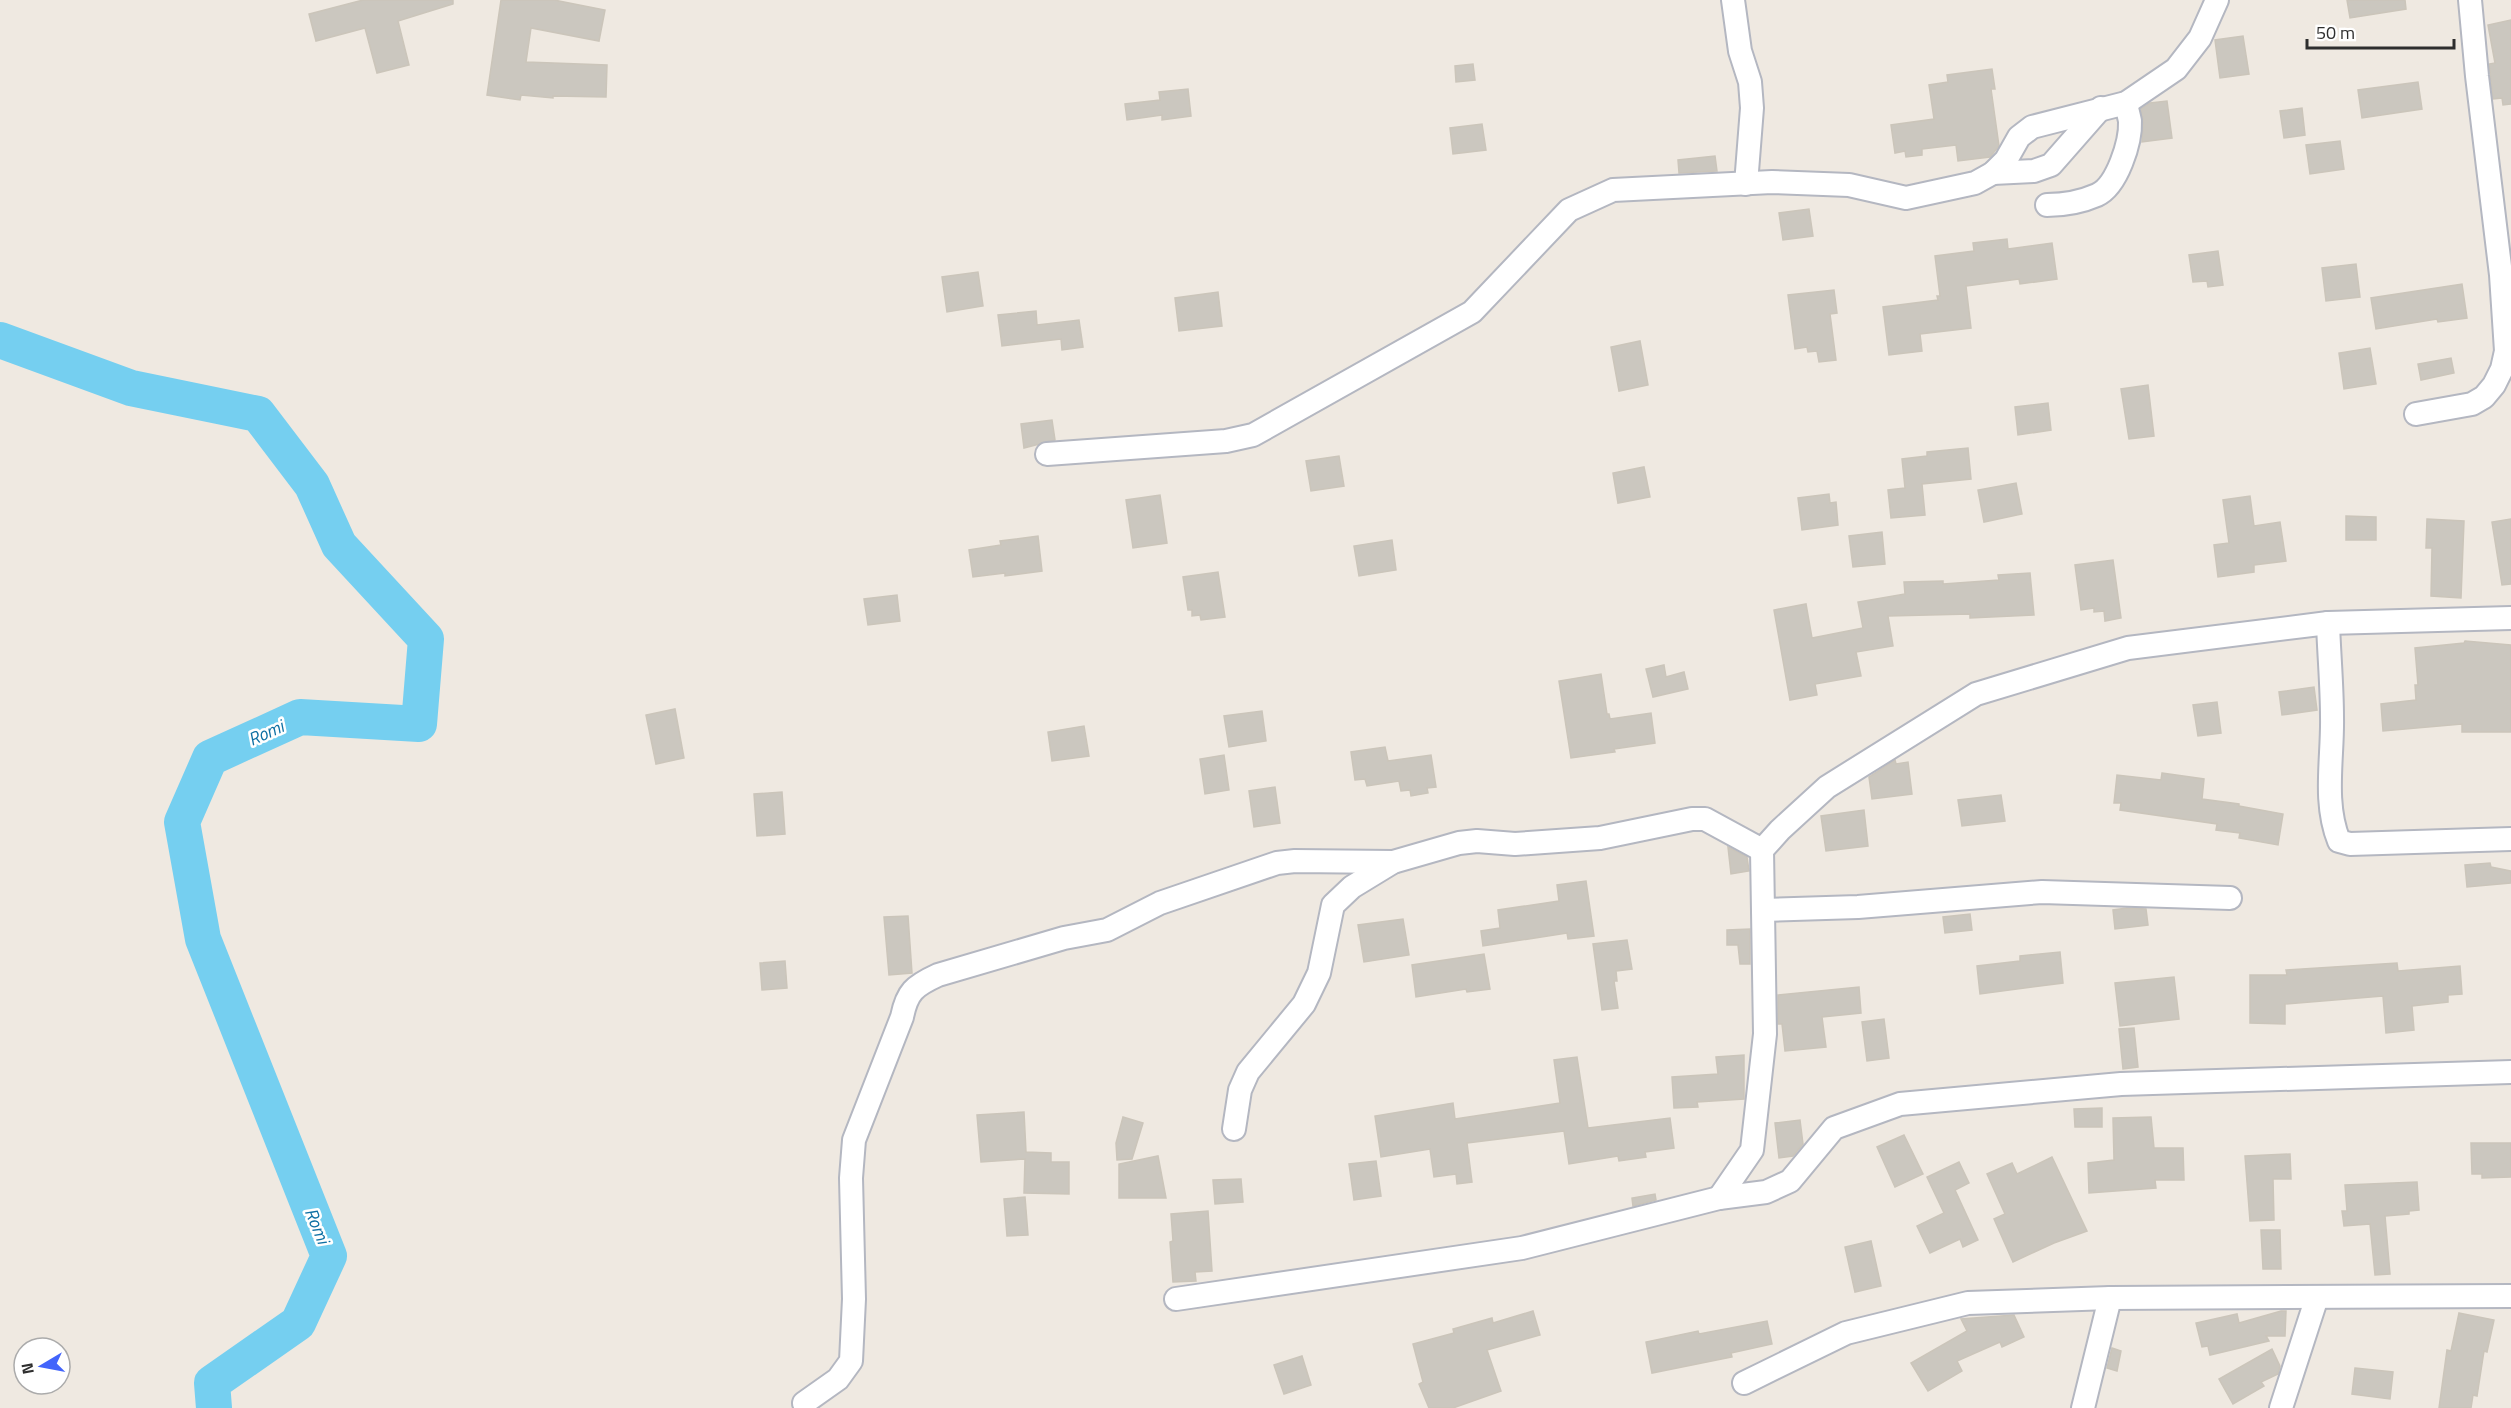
<svg xmlns="http://www.w3.org/2000/svg" width="2511" height="1408" font-family="'Titillium Web',sans-serif">
<style>
.lines{fill:none;stroke-linecap:round;stroke-linejoin:round}
.river{stroke:#75cff0;stroke-width:36}
.building{fill:#cbc7bf;stroke:#cbc5ba;stroke-width:1.5}
.minor-casing{stroke:#b4b7c1;stroke-width:26}
.minor{stroke:#fff;stroke-width:22}
.labels{text-anchor:middle;stroke-width:5;stroke-linejoin:round;paint-order:stroke}
.water-label{font-size:18px;font-style:italic;fill:#0d6fa3;stroke:#fff}
</style>
<rect width="100%" height="100%" fill="#efe9e1"/>
<g class="lines">
<polyline class="river" points="0,340 131,388 258,414 312,485 339,545 426,639 419,724 300,717 210,758 182,822 203,939 329,1256 298,1323 212,1383 214,1408"/>
</g>
<g class="building">
<polygon points="363,0 453,0 453,4 398,21 409,65 377,73 365,28 316,41 309,14"/>
<polygon points="501,0 554,0 605,10 599,41 531,28 526,62 607,65 606,97 553,96 553,98 521,95 520,100 487,95"/>
<polygon points="2347,0 2405,0 2406,9 2350,18"/>
<polygon points="2511,20 2511,104 2503,105 2502,98 2493,99 2489,64 2495,63 2488,25"/>
<polygon points="2243,36 2249,74 2220,78 2215,40"/>
<polygon points="1473,64 1475,80 1456,82 1455,66"/>
<polygon points="1992,69 1995,89 1991,89 1999,146 1990,157 1958,161 1956,145 1922,149 1922,155 1906,157 1905,151 1895,153 1891,125 1934,119 1929,85 1948,82 1947,75"/>
<polygon points="2418,82 2422,109 2362,118 2358,90"/>
<polygon points="1188,89 1191,116 1162,120 1162,115 1127,120 1125,104 1160,100 1159,92"/>
<polygon points="2167,101 2172,138 2142,142 2143,121 2141,109 2150,103"/>
<polygon points="2302,108 2305,135 2284,138 2280,111"/>
<polygon points="1482,124 1486,150 1453,154 1450,128"/>
<polygon points="2340,141 2344,169 2310,174 2306,145"/>
<polygon points="1715,156 1717,171 1679,173 1678,160"/>
<polygon points="1809,209 1813,236 1783,240 1779,213"/>
<polygon points="2007,239 2008,249 2052,243 2057,279 2020,284 2019,279 1966,286 1971,328 1920,334 1922,351 1889,355 1883,307 1938,300 1937,296 1940,296 1935,256 1974,251 1973,243"/>
<polygon points="2218,251 2223,285 2208,287 2207,281 2193,282 2189,255"/>
<polygon points="2356,264 2360,297 2326,301 2322,268"/>
<polygon points="978,272 983,306 947,312 942,277"/>
<polygon points="2462,284 2467,318 2438,322 2437,319 2376,329 2371,298"/>
<polygon points="1834,290 1837,313 1830,314 1836,360 1819,362 1817,351 1808,352 1807,347 1795,349 1788,295"/>
<polygon points="1218,292 1222,326 1179,331 1175,298"/>
<polygon points="1036,311 1037,325 1079,320 1083,347 1062,350 1061,339 1002,346 998,315"/>
<polygon points="1640,341 1648,385 1619,391 1611,347"/>
<polygon points="2370,348 2376,384 2344,389 2339,353"/>
<polygon points="2451,358 2454,373 2421,380 2418,364"/>
<polygon points="2148,385 2154,436 2129,439 2121,389"/>
<polygon points="2048,403 2051,430 2018,435 2015,407"/>
<polygon points="1052,420 1055,440 1024,448 1021,424"/>
<polygon points="1968,448 1971,479 1922,484 1925,515 1891,518 1888,490 1905,488 1902,459 1927,456 1927,452"/>
<polygon points="1339,456 1344,486 1311,491 1306,461"/>
<polygon points="1644,467 1650,497 1618,503 1613,473"/>
<polygon points="2016,483 2022,514 1984,522 1978,490"/>
<polygon points="1829,494 1830,503 1836,502 1838,525 1802,530 1798,498"/>
<polygon points="1160,495 1167,543 1133,548 1126,500"/>
<polygon points="2250,496 2254,526 2280,522 2286,561 2254,565 2254,572 2218,577 2214,545 2229,543 2223,500"/>
<polygon points="2346,516 2376,517 2376,540 2346,540"/>
<polygon points="2427,519 2464,521 2461,598 2431,596 2432,548 2426,548"/>
<polygon points="2511,519 2511,584 2502,585 2492,522"/>
<polygon points="1882,532 1885,564 1853,567 1849,536"/>
<polygon points="1038,536 1042,571 1005,576 1005,573 973,577 969,550 1001,545 1000,541"/>
<polygon points="1392,540 1396,570 1359,576 1354,546"/>
<polygon points="2113,560 2121,618 2105,621 2104,611 2094,612 2094,608 2081,610 2075,565"/>
<polygon points="1218,572 1225,617 1201,620 1200,615 1192,616 1192,610 1188,610 1183,577"/>
<polygon points="2030,573 2034,615 1970,618 1970,614 1888,616 1893,646 1856,652 1861,676 1815,684 1817,695 1790,700 1774,610 1806,604 1812,638 1863,628 1858,602 1905,594 1904,582 1943,581 1943,584 1999,580 1998,575"/>
<polygon points="897,595 900,621 868,625 864,599"/>
<polygon points="2465,641 2511,645 2511,732 2462,732 2462,724 2383,731 2381,704 2416,700 2415,685 2418,685 2415,648 2464,643"/>
<polygon points="1664,665 1666,677 1684,672 1688,689 1653,697 1646,669"/>
<polygon points="1601,674 1607,714 1609,714 1610,719 1651,713 1655,743 1614,749 1615,752 1571,758 1559,681"/>
<polygon points="2314,687 2317,710 2282,715 2279,692"/>
<polygon points="2217,702 2221,733 2198,736 2193,705"/>
<polygon points="675,709 684,758 656,764 646,715"/>
<polygon points="1262,711 1266,741 1229,747 1224,716"/>
<polygon points="1084,726 1089,756 1052,761 1048,732"/>
<polygon points="1385,747 1388,761 1431,755 1436,787 1427,788 1428,793 1411,796 1410,790 1401,791 1399,781 1367,786 1365,779 1355,780 1351,752"/>
<polygon points="1224,755 1229,790 1205,794 1200,759"/>
<polygon points="1895,760 1896,764 1908,762 1912,794 1872,799 1869,777"/>
<polygon points="2162,773 2204,779 2202,799 2239,804 2239,806 2283,814 2278,845 2239,838 2240,833 2216,830 2217,824 2120,810 2121,803 2114,803 2117,775 2161,780"/>
<polygon points="1275,787 1280,823 1254,827 1249,791"/>
<polygon points="782,792 785,834 757,836 754,794"/>
<polygon points="2001,795 2005,821 1962,826 1958,800"/>
<polygon points="1864,810 1868,846 1826,851 1821,816"/>
<polygon points="1728,847 1747,857 1749,871 1731,874"/>
<polygon points="2490,863 2491,867 2511,871 2511,883 2467,887 2465,865"/>
<polygon points="1586,881 1594,936 1568,939 1567,933 1483,946 1481,931 1500,928 1498,910 1559,901 1557,885"/>
<polygon points="2127,908 2146,909 2148,925 2115,929 2113,910"/>
<polygon points="1970,914 1972,930 1945,933 1943,917"/>
<polygon points="908,916 912,973 889,975 884,917"/>
<polygon points="1403,919 1409,955 1364,962 1358,925"/>
<polygon points="1750,929 1750,964 1740,964 1738,945 1727,945 1727,930"/>
<polygon points="1627,940 1632,969 1616,971 1617,981 1614,981 1618,1008 1602,1010 1593,944"/>
<polygon points="2060,952 2063,983 1980,994 1977,966 2020,961 2020,956"/>
<polygon points="1484,954 1490,989 1467,992 1466,989 1416,997 1412,965"/>
<polygon points="785,961 787,988 762,990 760,963"/>
<polygon points="2397,963 2398,971 2460,966 2462,994 2448,995 2448,1002 2412,1006 2414,1030 2386,1033 2383,996 2285,1004 2285,1024 2250,1023 2250,975 2287,975 2286,970"/>
<polygon points="2174,977 2179,1019 2120,1026 2115,983"/>
<polygon points="1859,987 1861,1013 1822,1017 1826,1047 1785,1051 1782,1024 1778,1024 1778,995"/>
<polygon points="1884,1019 1889,1058 1867,1061 1862,1022"/>
<polygon points="2134,1028 2138,1067 2123,1069 2119,1029"/>
<polygon points="1744,1055 1744,1099 1697,1102 1698,1107 1674,1108 1672,1077 1718,1074 1716,1057"/>
<polygon points="1577,1057 1588,1128 1670,1118 1674,1148 1645,1152 1646,1157 1619,1161 1618,1156 1569,1164 1564,1131 1467,1143 1472,1182 1457,1184 1456,1174 1434,1177 1430,1149 1381,1157 1375,1116 1453,1103 1455,1119 1560,1103 1554,1060"/>
<polygon points="2102,1108 2102,1127 2075,1127 2074,1109"/>
<polygon points="1024,1112 1026,1152 1051,1153 1051,1162 1069,1162 1069,1194 1024,1193 1025,1159 981,1162 977,1115"/>
<polygon points="1123,1117 1143,1123 1132,1159 1117,1160 1116,1143"/>
<polygon points="2151,1117 2154,1148 2183,1148 2184,1180 2155,1180 2156,1188 2089,1193 2088,1163 2114,1160 2113,1118"/>
<polygon points="1800,1120 1803,1144 1793,1156 1779,1158 1775,1123"/>
<polygon points="1904,1135 1923,1174 1895,1187 1877,1147"/>
<polygon points="2471,1143 2511,1143 2511,1177 2482,1178 2482,1174 2472,1174"/>
<polygon points="2290,1154 2291,1179 2273,1179 2274,1220 2250,1221 2245,1156"/>
<polygon points="1158,1156 1166,1198 1119,1198 1119,1164"/>
<polygon points="2052,1157 2087,1231 2054,1243 2013,1262 1994,1219 2005,1214 1987,1174 2012,1163 2017,1174"/>
<polygon points="1376,1161 1381,1196 1354,1200 1349,1164"/>
<polygon points="1959,1162 1969,1183 1955,1190 1978,1240 1963,1247 1960,1239 1930,1253 1917,1226 1944,1213 1927,1177"/>
<polygon points="1241,1179 1243,1202 1215,1204 1213,1180"/>
<polygon points="2417,1182 2419,1210 2409,1211 2409,1214 2385,1216 2390,1274 2375,1275 2370,1224 2344,1226 2342,1211 2347,1211 2345,1185"/>
<polygon points="1655,1194 1656,1200 1633,1206 1632,1198"/>
<polygon points="1025,1197 1028,1235 1007,1236 1004,1199"/>
<polygon points="1208,1211 1212,1271 1195,1272 1196,1281 1173,1282 1170,1242 1173,1241 1171,1214"/>
<polygon points="2261,1230 2280,1230 2281,1269 2263,1269"/>
<polygon points="1871,1241 1881,1286 1855,1292 1845,1247"/>
<polygon points="1533,1311 1540,1335 1487,1350 1501,1391 1453,1408 1429,1408 1419,1384 1423,1382 1413,1344 1454,1333 1453,1329 1492,1318 1493,1323"/>
<polygon points="2281,1311 2286,1311 2285,1336 2266,1336 2269,1341 2210,1355 2208,1346 2202,1347 2196,1323 2237,1314 2239,1323"/>
<polygon points="2459,1313 2494,1320 2487,1352 2484,1351 2477,1396 2473,1395 2471,1408 2439,1408 2447,1350 2451,1351"/>
<polygon points="2014,1315 2024,1337 2002,1347 2000,1342 1957,1361 1962,1371 1928,1391 1911,1363 1967,1331 1961,1319"/>
<polygon points="1767,1321 1772,1344 1731,1353 1732,1357 1652,1373 1646,1342 1698,1331 1699,1334"/>
<polygon points="2112,1348 2121,1351 2117,1371 2107,1368"/>
<polygon points="2272,1349 2280,1366 2278,1374 2261,1382 2264,1386 2233,1404 2219,1379"/>
<polygon points="1302,1356 1311,1385 1284,1394 1274,1365"/>
<polygon points="2355,1368 2393,1372 2390,1399 2352,1394"/>
</g>
<g class="lines">
<defs>
<g id="minor">
<polyline points="1733,0 1740,51 1750,82 1752,108 1746,184"/>
<polyline points="1993,173 2034,171 2051,165 2101,108"/>
<path d="M2047,205C2063,205 2081,202 2097,195C2117,186 2131,142 2130,121C2129,116 2127,109 2126,103"/>
<polyline points="2416,414 2472,404 2484,397 2494,385 2502,369 2506,351 2501,275 2477,76 2470,0"/>
<polyline points="1047,454 1226,441 1253,435 1472,312 1569,210 1613,190 1772,182 1849,185 1906,198 1975,183 1993,173 2006,160 2019,137 2032,127 2126,103 2176,69 2200,38 2217,0"/>
<path d="M2328,623C2329,654 2332,686 2332,717C2333,757 2323,802 2339,841L2350,844L2511,839"/>
<polyline points="1763,910 1858,907 2042,892 2230,898"/>
<polyline points="1234,1129 1240,1090 1248,1072 1304,1004 1319,973 1333,905 1352,887 1393,862 1459,843 1477,841 1515,844 1600,838 1692,819 1705,819 1762,850"/>
<polyline points="1719,1198 1752,1150 1765,1034 1762,850 1780,830 1827,787 1976,694 2128,648 2328,623 2511,618"/>
<polyline points="1176,1299 1522,1248 1719,1198 1766,1192 1790,1181 1834,1128 1900,1104 2121,1084 2511,1072"/>
<polyline points="1744,1383 1846,1333 1968,1303 2110,1298 2511,1296"/>
<path d="M804,1403L838,1379L851,1361L854,1299L851,1178L854,1140L902,1017C907,992 914,986 938,975L1064,938L1107,930L1160,903L1277,863L1295,861L1393,862"/>
<polyline points="2083,1408 2110,1298"/>
<polyline points="2281,1408 2317,1297"/>
</g>
</defs>
<use href="#minor" class="minor-casing"/>
<use href="#minor" class="minor"/>
</g>
<g class="labels">
<g class="water-label">
<text transform="translate(266 733) rotate(-24)" y="6">Romi</text>
<text transform="translate(317 1226) rotate(68)" y="6">Romi</text>
</g>
</g>
<g transform="translate(42 1366) rotate(260)"><circle r="28" fill="#ffffff" stroke="#ababab" stroke-width="1.5"/>
<path d="M0-4.5L10 22L0 15L-10 22Z" fill="#4264fb"/>
<text y="-9" font-size="16" font-weight="bold" text-anchor="middle" fill="#2e2e2e">N</text>
</g>
<path d="M2307 39v9h147v-9" fill="none" stroke="#2e2e2e" stroke-width="3"/>
<text x="2316" y="39" font-size="18" fill="#2e2e2e" stroke="#ffffff" stroke-width="4.5" paint-order="stroke">50 m</text>
</svg>
